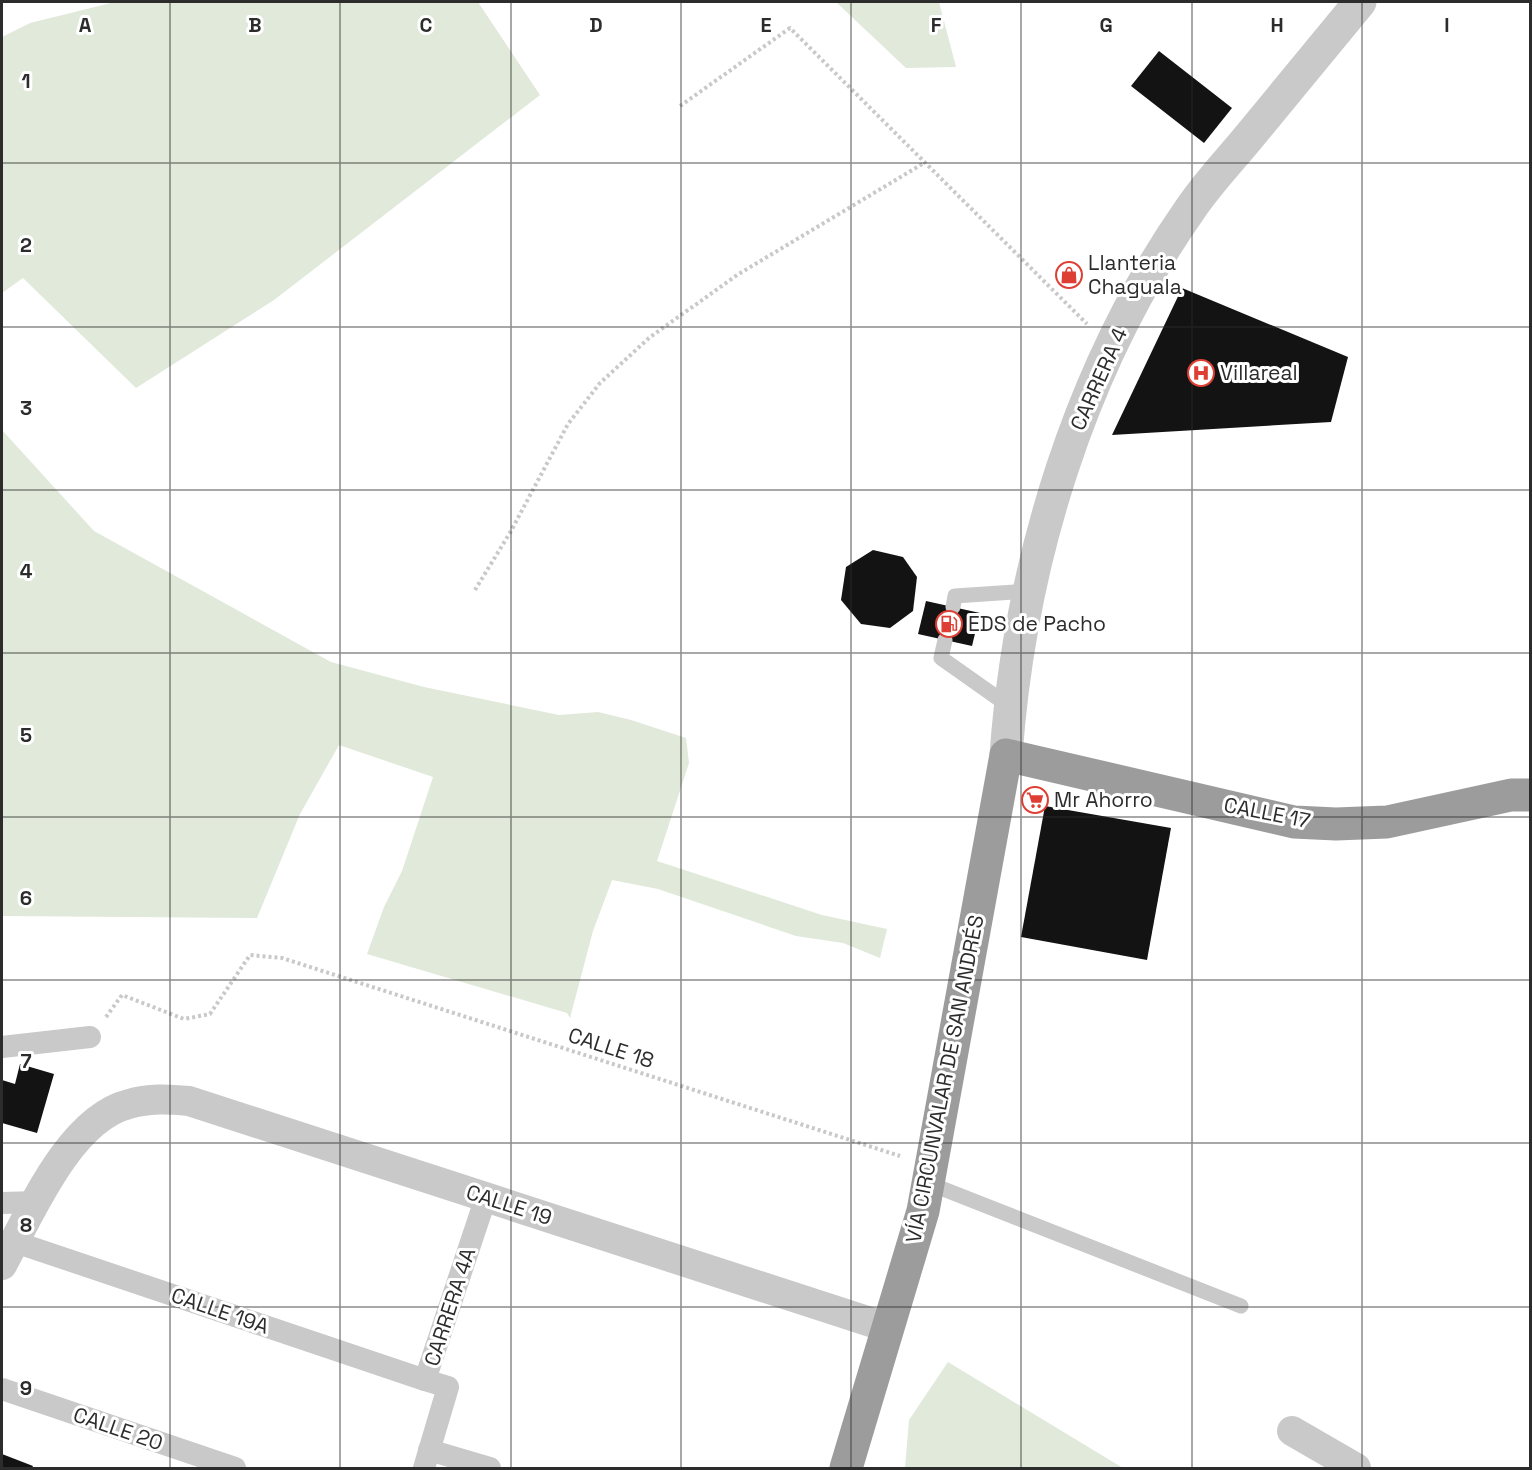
<svg xmlns="http://www.w3.org/2000/svg" width="1532" height="1470" font-family="'Space Grotesk',sans-serif">
<style>
.green{fill:#e0e9da}
.building{fill:#131313}
.lines{fill:none;stroke-linecap:round;stroke-linejoin:round}
.path{stroke:#c9c9c9;stroke-width:4;stroke-dasharray:3 3;stroke-linecap:butt}
.service{stroke:#c9c9c9;stroke-width:15}
.pedestrian{stroke:#c9c9c9;stroke-width:22}
.minor{stroke:#c9c9c9;stroke-width:30}
.tertiary{stroke:#c9c9c9;stroke-width:33}
.trunk{stroke:#9c9c9c;stroke-width:33}
.grid{fill:none;stroke:#2c2c2c;stroke-width:1.5;stroke-opacity:0.55}
.labels{text-anchor:middle;stroke-width:6;stroke-linejoin:round;paint-order:stroke}
.poi-label{font-size:21px;fill:#2c2c2c;stroke:#fff;text-anchor:start}
.street-label{font-size:21px;fill:#2c2c2c;stroke:#fff}
.grid-label{font-size:20px;text-anchor:middle;font-weight:bold;fill:#2c2c2c;stroke:#fff;stroke-width:6;stroke-linejoin:round;paint-order:stroke}
</style>
<rect width="100%" height="100%" fill="#fff"/>
<g class="green">
<polygon points="115,2 478,2 540,95 274,300 136,388 23,278 2,293 2,37 30,23"/>
<polygon points="836,2 939,2 956,67 906,68"/>
<polygon points="2,430 94,531 331,662 424,687 559,715 598,712 631,720 686,738 689,763 657,861 822,915 887,929 880,958 843,943 796,936 658,889 612,880 593,931 570,1018 567,1013 367,954 384,907 402,871 433,777 339,745 300,814 257,918 2,916"/>
<polygon points="948,1362 1123,1468 905,1468 909,1420"/>
</g>
<g class="building">
<polygon points="1159,51 1232,108 1204,143 1131,86"/>
<polygon points="1182,288 1348,357 1331,422 1112,435"/>
<polygon points="873,550 903,557 917,577 913,611 890,628 861,624 841,600 846,567"/>
<polygon points="926,601 980,613 972,646 918,634"/>
<polygon points="1045,806 1171,828 1147,960 1021,937"/>
<polygon points="20,1064 54,1074 37,1133 2,1123 2,1080 15,1084"/>
<polygon points="2,1454 33,1466 32,1468 2,1468"/>
</g>
<g class="lines">
<g class="path">
<polyline points="680,106 790,28 1087,324"/>
<polyline points="475,590 511,531 568,424 600,383 649,338 737,275 924,163"/>
<polyline points="106,1017 122,995 184,1019 210,1014 250,955 282,958 900,1156"/>
</g>
<g class="service">
<polyline points="953,607 955,596 1028,591"/>
<polyline points="945,640 941,658 1009,706"/>
<polyline points="928,1183 1241,1306"/>
</g>
<g class="pedestrian">
<polyline points="2,1047 90,1037"/>
<polyline points="2,1203 38,1202"/>
<polyline points="15,1242 425,1380"/>
<polyline points="2,1389 235,1468"/>
<polyline points="429,1450 490,1468"/>
<polyline points="424,1468 448,1387 425,1380 486,1197"/>
</g>
<g class="minor">
<path d="M2,1265C30,1214 69,1119 129,1104C149,1098 168,1099 189,1101L889,1328"/>
<polyline points="1292,1431 1356,1468"/>
</g>
<path class="tertiary" d="M1006,755C1020,563 1080,366 1191,208C1208,183 1229,161 1248,138C1286,92 1323,47 1360,2"/>
<polyline class="trunk" points="846,1468 923,1211 1006,755 1294,822 1336,824 1387,822 1511,795 1530,795"/>
</g>
<path class="grid" d="M170,2V1468M340,2V1468M511,2V1468M681,2V1468M851,2V1468M1021,2V1468M1192,2V1468M1362,2V1468M2,163H1530M2,327H1530M2,490H1530M2,653H1530M2,817H1530M2,980H1530M2,1143H1530M2,1307H1530"/>
<defs>
<symbol id="shop-ring" viewBox="-11 -11 22 22"><circle r="9.5" fill="#fff" stroke="#de3f34" stroke-width="1.5"/><path d="M-5-2.5h2.3a2.7 3.5 0 0 1 5.4 0H5L5.5 6h-11ZM-1.5-2.5h3a1.5 2.3 0 0 0-3 0Z" fill="#de3f34"/></symbol>
<symbol id="hospital-ring" viewBox="-11 -11 22 22"><circle r="9.5" fill="#fff" stroke="#de3f34" stroke-width="1.5"/><path d="M-5-5h3v3.5h4V-5h3V5h-3V1.5h-4V5h-3Z" fill="#de3f34"/></symbol>
<symbol id="fuel-ring" viewBox="-11 -11 22 22"><circle r="9.5" fill="#fff" stroke="#de3f34" stroke-width="1.5"/><path d="M-5.5-6h7V0h2V4h1.3V-2.5L3-4.5l.8-.8L6-3V5H2.5V1h-1V6h-7ZM-4.2-4.7v3.2H.2V-4.7Z" fill="#de3f34"/></symbol>
<symbol id="supermarket-ring" viewBox="-11 -11 22 22"><circle r="9.5" fill="#fff" stroke="#de3f34" stroke-width="1.5"/><path d="M-6-5.5h2.5l.6 2H6L4.5 2H-2.5L-4.4-4H-6ZM-1.5 3.2a1.3 1.3 0 1 0 .1 0ZM3 3.2a1.3 1.3 0 1 0 .1 0Z" fill="#de3f34"/></symbol>
</defs>
<g fill-rule="evenodd">
<use href="#shop-ring" x="1054" y="260" width="30" height="30"/>
<use href="#hospital-ring" x="1186" y="358" width="30" height="30"/>
<use href="#fuel-ring" x="934" y="609" width="30" height="30"/>
<use href="#supermarket-ring" x="1020" y="785" width="30" height="30"/>
</g>
<g class="labels">
<g class="poi-label">
<text x="1088" y="270">Llanteria<tspan x="1088" dy="24">Chaguala</tspan></text>
<text x="1220" y="380">Villareal</text>
<text x="968" y="631">EDS de Pacho</text>
<text x="1054" y="807">Mr Ahorro</text>
</g>
<g class="street-label">
<text transform="translate(1099 379) rotate(-66)" y="7">CARRERA 4</text>
<text transform="translate(1267 813) rotate(11)" y="7">CALLE 17</text>
<text transform="translate(611 1048) rotate(18)" y="7">CALLE 18</text>
<text transform="translate(945 1079) rotate(-79)" y="7">VÍA CIRCUNVALAR DE SAN ANDRÉS</text>
<text transform="translate(509 1205) rotate(18)" y="7">CALLE 19</text>
<text transform="translate(450 1307) rotate(-72)" y="7">CARRERA 4A</text>
<text transform="translate(220 1311) rotate(19)" y="7">CALLE 19A</text>
<text transform="translate(118 1429) rotate(19)" y="7">CALLE 20</text>
</g>
</g>
<g class="grid-label">
<text x="85" y="32">A</text>
<text x="255" y="32">B</text>
<text x="426" y="32">C</text>
<text x="596" y="32">D</text>
<text x="766" y="32">E</text>
<text x="936" y="32">F</text>
<text x="1106" y="32">G</text>
<text x="1277" y="32">H</text>
<text x="1447" y="32">I</text>
<text x="26" y="88">1</text>
<text x="26" y="252">2</text>
<text x="26" y="415">3</text>
<text x="26" y="578">4</text>
<text x="26" y="742">5</text>
<text x="26" y="905">6</text>
<text x="26" y="1068">7</text>
<text x="26" y="1232">8</text>
<text x="26" y="1395">9</text>
</g>
<rect width="1532" height="1470" fill="none" stroke="#2c2c2c" stroke-width="6"/>
</svg>
